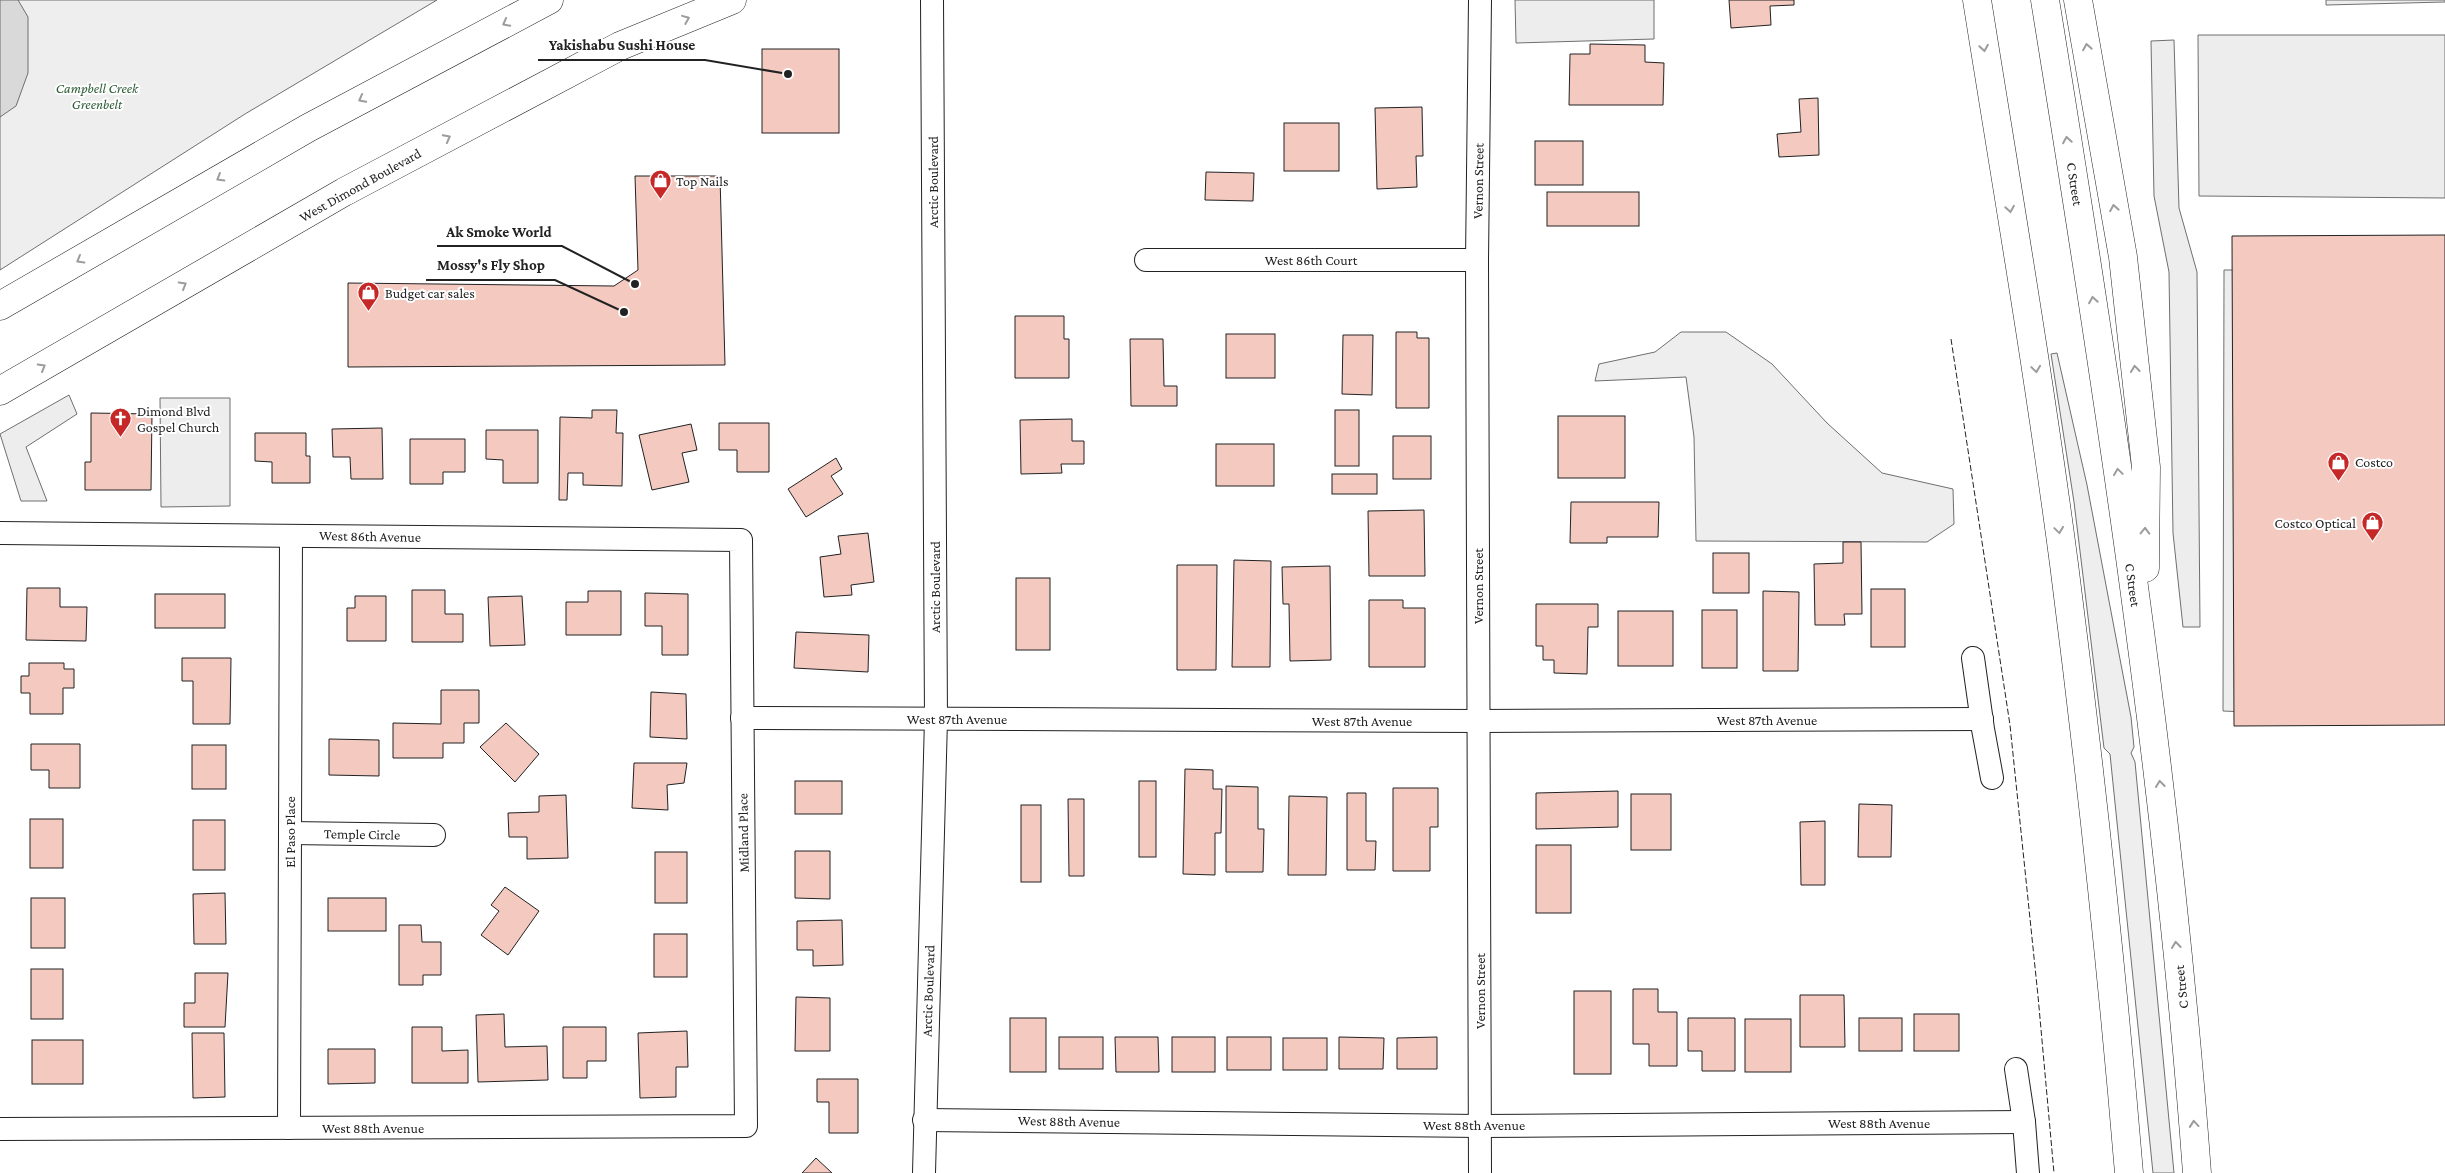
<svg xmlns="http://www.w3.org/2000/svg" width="2445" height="1173" font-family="'Crimson Pro',serif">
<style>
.green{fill:#eee;stroke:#6f6f6f}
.parking{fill:#ededed;stroke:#6f6f6f}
.water{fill:#d9d9d9;stroke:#6f6f6f}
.building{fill:#f3c9c0;stroke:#222}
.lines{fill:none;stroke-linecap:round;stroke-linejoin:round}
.street-casing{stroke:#222;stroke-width:24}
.secondary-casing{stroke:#222;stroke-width:29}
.primary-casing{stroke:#222;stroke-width:29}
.street{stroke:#fff;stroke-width:22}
.secondary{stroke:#fff;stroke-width:28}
.primary{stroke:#fff;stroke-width:28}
.fence{stroke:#222;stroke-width:1;stroke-dasharray:6 2.5;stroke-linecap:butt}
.oneway{stroke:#9c9c9c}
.labels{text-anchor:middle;stroke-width:4;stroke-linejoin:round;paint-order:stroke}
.park-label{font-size:14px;font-style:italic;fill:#2f5e38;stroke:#fff}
.poi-label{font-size:14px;fill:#222;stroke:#fff;text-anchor:start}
.street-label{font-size:14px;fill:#222;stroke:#fff}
.leader{fill:none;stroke:#222;stroke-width:2}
.callout-dot{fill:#222;stroke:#fff;stroke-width:2}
.callout-label{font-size:15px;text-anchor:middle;font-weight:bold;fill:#222;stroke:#fff;stroke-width:4;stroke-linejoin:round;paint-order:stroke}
</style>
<rect width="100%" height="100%" fill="#fff"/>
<g class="green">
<polygon points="0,0 437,0 245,114 0,270"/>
<polygon points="1681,332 1726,332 1772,364 1827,423 1882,473 1953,489 1954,524 1927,542 1696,541 1694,437 1686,377 1595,381 1599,364 1655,352"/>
<polygon points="2057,353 2087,485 2131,717 2134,747 2131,753 2135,762 2174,1173 2153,1173 2110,754 2104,748 2074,502 2051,354"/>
</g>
<g class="parking">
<polygon points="1515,0 1654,0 1654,39 1516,43"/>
<polygon points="2326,0 2445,0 2445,2 2326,5"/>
<polygon points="2198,35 2445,35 2445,198 2199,196"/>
<polygon points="2174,40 2179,208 2197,272 2200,627 2183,627 2173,533 2169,272 2154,196 2151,41"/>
<polygon points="2224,270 2246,270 2246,712 2223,711"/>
<polygon points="69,395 77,414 26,447 47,501 21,501 0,434"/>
<polygon points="160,398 230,398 230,506 161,507"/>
</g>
<polygon class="water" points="0,0 18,0 28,17 28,73 16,106 0,117"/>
<g class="building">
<polygon points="1729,0 1794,0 1794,5 1770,6 1771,25 1731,28"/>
<polygon points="1590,44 1645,45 1645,62 1664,63 1663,105 1569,105 1570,54 1590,54"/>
<rect x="762" y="49" width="77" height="84"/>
<polygon points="1818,98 1819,155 1779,157 1777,134 1801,132 1799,99"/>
<polygon points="1422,107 1423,156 1416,156 1417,187 1377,189 1375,108"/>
<rect x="1284" y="123" width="55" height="48"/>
<rect x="1535" y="141" width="48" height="44"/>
<polygon points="1206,172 1254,173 1253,201 1205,200"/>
<polygon points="635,176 720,176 725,365 348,367 348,283 614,286 638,270"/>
<rect x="1547" y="192" width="92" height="34"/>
<polygon points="2445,235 2445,725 2234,726 2232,236"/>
<polygon points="1015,316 1064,316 1064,339 1069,339 1069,378 1015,378"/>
<polygon points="1396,332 1417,332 1417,338 1429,338 1429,408 1396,408"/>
<rect x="1226" y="334" width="49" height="44"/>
<polygon points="1343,335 1373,335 1372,395 1342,394"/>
<polygon points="1130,339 1163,339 1164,386 1177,386 1177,406 1131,406"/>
<polygon points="592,410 617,410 616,433 623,433 622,486 583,485 583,473 568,473 567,500 559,500 560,417 592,418"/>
<rect x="1335" y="410" width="24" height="56"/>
<polygon points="91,413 152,414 151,490 85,490 85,462 91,462"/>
<rect x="1558" y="416" width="67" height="62"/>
<polygon points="1072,419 1072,441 1084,441 1084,464 1061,464 1062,473 1021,474 1020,420"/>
<polygon points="719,423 769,423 769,472 737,472 737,450 719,450"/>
<polygon points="691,424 697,450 682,453 689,482 652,490 639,435"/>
<polygon points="382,428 383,479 351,479 350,457 333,457 332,429"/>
<polygon points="486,430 538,430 538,483 503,483 503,460 486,459"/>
<polygon points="255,433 306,433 306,456 310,456 310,483 272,483 272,462 255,461"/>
<rect x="1393" y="436" width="38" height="43"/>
<polygon points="410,439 465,439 465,472 443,472 443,484 410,484"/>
<rect x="1216" y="444" width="58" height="42"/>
<polygon points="836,458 842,469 831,476 843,494 806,517 788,489"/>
<rect x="1332" y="474" width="45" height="20"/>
<polygon points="1571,502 1659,502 1658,537 1607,537 1607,543 1570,543"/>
<polygon points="1424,510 1425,576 1369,576 1368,511"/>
<polygon points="868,533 874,582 851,585 852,595 824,597 820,557 841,554 838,536"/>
<polygon points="1843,542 1861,542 1862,614 1844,614 1845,625 1815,625 1814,564 1843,563"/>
<rect x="1713" y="553" width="36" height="40"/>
<polygon points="1234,560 1271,561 1270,667 1232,667"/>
<polygon points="1177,565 1217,565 1216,670 1177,670"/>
<polygon points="1330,566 1331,660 1290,661 1289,604 1283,604 1282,567"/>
<rect x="1016" y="578" width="34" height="72"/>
<polygon points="27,588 60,588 60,607 87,607 86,641 26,640"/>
<rect x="1871" y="589" width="34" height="58"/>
<polygon points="412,590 445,590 445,614 463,614 463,642 412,642"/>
<polygon points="588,591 621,591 621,635 566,635 566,602 588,602"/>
<polygon points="1763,591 1799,592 1798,671 1763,671"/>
<polygon points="645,593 688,594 688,655 662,655 662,626 645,626"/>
<rect x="155" y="594" width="70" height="34"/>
<polygon points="355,596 386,596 386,641 347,641 347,608 355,608"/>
<polygon points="522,596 525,645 490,646 488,597"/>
<polygon points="1369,600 1403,600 1403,608 1425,608 1425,667 1369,667"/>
<polygon points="1536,604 1598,604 1598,627 1588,627 1587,674 1554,673 1554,660 1543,660 1543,646 1536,646"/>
<rect x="1702" y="610" width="35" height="58"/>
<rect x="1618" y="611" width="55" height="55"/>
<polygon points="796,632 869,635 868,672 794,668"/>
<polygon points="182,658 231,658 230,724 193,724 193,681 182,681"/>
<polygon points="29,663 64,663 64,669 74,669 74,688 63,688 63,714 30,714 30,693 21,693 21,676 29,676"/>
<polygon points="441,690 479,690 479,723 464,723 464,743 443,743 443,758 393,758 393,723 441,724"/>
<polygon points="651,692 686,694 687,739 650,737"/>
<polygon points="506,723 539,754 515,782 480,747"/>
<polygon points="329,739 379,740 379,776 329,775"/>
<polygon points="31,744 80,744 80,788 49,788 49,770 31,770"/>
<rect x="192" y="745" width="34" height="44"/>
<polygon points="634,763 687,763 684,783 667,785 668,810 632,808"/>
<polygon points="1185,769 1213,770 1213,789 1222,789 1221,833 1215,833 1215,875 1183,874"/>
<rect x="795" y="781" width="47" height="33"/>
<rect x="1139" y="781" width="17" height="76"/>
<polygon points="1226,786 1258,787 1258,829 1264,829 1263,872 1226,872"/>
<polygon points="1393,788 1438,788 1438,827 1430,827 1430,871 1393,871"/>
<polygon points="1618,791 1618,827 1536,829 1536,793"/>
<polygon points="1347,793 1366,793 1366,841 1376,841 1375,870 1347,870"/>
<rect x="1631" y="794" width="40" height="56"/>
<polygon points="566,795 568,858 527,859 527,837 509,837 508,813 539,812 539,796"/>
<polygon points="1289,796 1327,797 1326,875 1288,875"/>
<polygon points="1068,799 1084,799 1084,876 1069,876"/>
<polygon points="1859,804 1892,805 1891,857 1858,857"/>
<rect x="1021" y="805" width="20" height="77"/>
<rect x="30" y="819" width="33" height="49"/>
<rect x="193" y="820" width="32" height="50"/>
<polygon points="1825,821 1825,885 1801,885 1800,822"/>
<rect x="1536" y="845" width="35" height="68"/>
<polygon points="795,851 830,851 830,899 795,898"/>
<rect x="655" y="852" width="32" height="51"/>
<polygon points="505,887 539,911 508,955 481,935 499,911 491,905"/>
<polygon points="225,893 226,944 194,944 193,894"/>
<rect x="31" y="898" width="34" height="50"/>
<rect x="328" y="898" width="58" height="33"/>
<polygon points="842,920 843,965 813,966 813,950 797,950 797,921"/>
<polygon points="399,925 421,925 422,942 441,942 441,975 423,975 423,985 399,985"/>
<rect x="654" y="934" width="33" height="43"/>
<rect x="31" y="969" width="32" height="50"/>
<polygon points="195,973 228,973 225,1027 184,1027 184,1003 195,1003"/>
<polygon points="1633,989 1658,989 1658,1012 1677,1012 1677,1066 1649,1066 1649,1044 1633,1044"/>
<rect x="1574" y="991" width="37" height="83"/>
<polygon points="1800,995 1844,995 1845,1047 1800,1047"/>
<polygon points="796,997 830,998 830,1051 795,1051"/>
<polygon points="504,1014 505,1047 547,1046 548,1080 478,1082 476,1015"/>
<rect x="1914" y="1014" width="45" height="37"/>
<rect x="1010" y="1018" width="36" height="54"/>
<polygon points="1688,1018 1735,1018 1735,1071 1702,1071 1702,1051 1688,1051"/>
<rect x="1859" y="1018" width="43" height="33"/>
<rect x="1745" y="1019" width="46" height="53"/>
<polygon points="412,1027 442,1027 442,1051 468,1050 468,1083 412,1083"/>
<polygon points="563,1027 606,1027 606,1061 587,1061 587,1078 563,1078"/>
<polygon points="687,1031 688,1067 676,1067 676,1097 640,1098 638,1033"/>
<polygon points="192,1033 224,1033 225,1097 193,1098"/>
<rect x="1059" y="1037" width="44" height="32"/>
<polygon points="1115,1037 1158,1037 1159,1072 1116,1072"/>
<rect x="1172" y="1037" width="43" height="35"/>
<rect x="1227" y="1037" width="44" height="33"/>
<polygon points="1339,1037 1384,1038 1383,1069 1339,1069"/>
<polygon points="1437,1037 1437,1069 1397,1069 1397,1038"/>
<rect x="1283" y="1038" width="44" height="32"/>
<rect x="32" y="1040" width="51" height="44"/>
<polygon points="328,1049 375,1049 375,1083 328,1084"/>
<polygon points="817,1079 858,1079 858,1133 829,1133 829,1102 817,1102"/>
<polygon points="816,1158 832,1173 802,1173"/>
</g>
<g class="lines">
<defs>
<g id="street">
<polyline points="1480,0 1477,260 1480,1173"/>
<polyline points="1146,260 1477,260"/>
<polyline points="0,533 741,540 746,1126 0,1129"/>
<polyline points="1973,658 1983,729 1992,778"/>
<polyline points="742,718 1479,721 1982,719"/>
<polyline points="290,833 434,835"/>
<polyline points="2016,1069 2024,1122 2028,1173"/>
<polyline points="924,1120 1480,1126 2024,1122"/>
<polyline points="289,1128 291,536"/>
<polyline points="924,1173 936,719 932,0"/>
</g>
<g id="secondary">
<polyline points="0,306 308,128 549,0"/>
<polyline points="0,391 344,192 620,46 732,0"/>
</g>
<g id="primary">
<path d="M1977,0C2007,188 2039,375 2064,564C2090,767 2112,970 2129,1173"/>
<path d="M2045,0C2108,389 2168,780 2197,1173"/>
<polyline points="2078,0 2123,257 2146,467 2145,568"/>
</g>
</defs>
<use href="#street" class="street-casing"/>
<use href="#secondary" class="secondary-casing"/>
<use href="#primary" class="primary-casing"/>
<use href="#street" class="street"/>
<use href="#secondary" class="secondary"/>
<use href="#primary" class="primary"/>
<polyline class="fence" points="1951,339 2010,725 2038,996 2054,1173"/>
</g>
<defs><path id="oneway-chevron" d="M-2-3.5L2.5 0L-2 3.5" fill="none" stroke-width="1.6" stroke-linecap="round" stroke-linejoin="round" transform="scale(1.25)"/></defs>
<g class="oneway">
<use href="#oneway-chevron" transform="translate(686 19) rotate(-22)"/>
<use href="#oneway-chevron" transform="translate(506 23) rotate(152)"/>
<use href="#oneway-chevron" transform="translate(2087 47) rotate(-100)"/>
<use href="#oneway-chevron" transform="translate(1984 48) rotate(81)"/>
<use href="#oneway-chevron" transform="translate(362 99) rotate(152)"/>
<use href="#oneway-chevron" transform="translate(447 138) rotate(-28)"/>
<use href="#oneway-chevron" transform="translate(2067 140) rotate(-99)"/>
<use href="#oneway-chevron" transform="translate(220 178) rotate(150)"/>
<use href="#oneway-chevron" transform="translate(2114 208) rotate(-100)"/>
<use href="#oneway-chevron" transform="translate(2010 209) rotate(81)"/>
<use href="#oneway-chevron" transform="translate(80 260) rotate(150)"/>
<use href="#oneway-chevron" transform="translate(183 285) rotate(-30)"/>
<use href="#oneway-chevron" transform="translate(2093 300) rotate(-99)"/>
<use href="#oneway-chevron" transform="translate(42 367) rotate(-30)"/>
<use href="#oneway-chevron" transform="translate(2036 369) rotate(82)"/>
<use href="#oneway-chevron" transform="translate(2135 369) rotate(-96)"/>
<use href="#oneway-chevron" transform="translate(2118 472) rotate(-98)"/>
<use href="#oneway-chevron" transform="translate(2059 530) rotate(82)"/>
<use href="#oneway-chevron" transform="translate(2145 531) rotate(-89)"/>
<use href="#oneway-chevron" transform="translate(2160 784) rotate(-97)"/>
<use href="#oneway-chevron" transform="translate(2176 945) rotate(-96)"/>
<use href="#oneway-chevron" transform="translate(2194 1124) rotate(-95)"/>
</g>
<defs>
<symbol id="shop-pin" viewBox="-11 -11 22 30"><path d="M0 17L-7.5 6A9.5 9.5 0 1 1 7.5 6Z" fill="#c62828" stroke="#fff"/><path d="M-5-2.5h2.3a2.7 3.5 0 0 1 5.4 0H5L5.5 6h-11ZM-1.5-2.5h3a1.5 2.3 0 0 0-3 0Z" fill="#fff"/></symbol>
<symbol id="church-pin" viewBox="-11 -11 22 30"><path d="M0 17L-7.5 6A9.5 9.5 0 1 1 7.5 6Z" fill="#c62828" stroke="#fff"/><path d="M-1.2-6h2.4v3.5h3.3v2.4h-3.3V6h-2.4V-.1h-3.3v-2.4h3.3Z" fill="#fff"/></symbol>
</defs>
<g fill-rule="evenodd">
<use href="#shop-pin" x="648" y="168" width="25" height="34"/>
<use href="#shop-pin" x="356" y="280" width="25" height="34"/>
<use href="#church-pin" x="108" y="406" width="25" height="34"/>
<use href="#shop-pin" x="2326" y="450" width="25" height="34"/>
<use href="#shop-pin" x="2360" y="510" width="25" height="34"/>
</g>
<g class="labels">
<g class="park-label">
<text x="97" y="93">Campbell Creek<tspan x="97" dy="16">Greenbelt</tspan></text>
</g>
<g class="poi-label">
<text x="676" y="186">Top Nails</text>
<text x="385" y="298">Budget car sales</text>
<text x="137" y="416">Dimond Blvd<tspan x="137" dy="16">Gospel Church</tspan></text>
<text x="2355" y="467">Costco</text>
<text x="2356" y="528" text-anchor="end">Costco Optical</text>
</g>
<g class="street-label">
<text transform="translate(1478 181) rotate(-89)" y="5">Vernon Street</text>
<text transform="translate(933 182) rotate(-90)" y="5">Arctic Boulevard</text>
<text transform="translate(2075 184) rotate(81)" y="5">C Street</text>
<text transform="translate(360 185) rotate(-29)" y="5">West Dimond Boulevard</text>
<text x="1311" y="265">West 86th Court</text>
<text transform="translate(370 536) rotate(1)" y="5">West 86th Avenue</text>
<text transform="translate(2133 585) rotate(82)" y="5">C Street</text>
<text transform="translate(1478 586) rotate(-90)" y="5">Vernon Street</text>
<text transform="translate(935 587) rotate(-90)" y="5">Arctic Boulevard</text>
<text x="957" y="724">West 87th Avenue</text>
<text x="1767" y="725">West 87th Avenue</text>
<text x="1362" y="726">West 87th Avenue</text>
<text transform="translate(290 832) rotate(-90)" y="5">El Paso Place</text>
<text transform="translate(743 833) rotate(-91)" y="5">Midland Place</text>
<text transform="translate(362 834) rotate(1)" y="5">Temple Circle</text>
<text transform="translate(2181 987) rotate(-96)" y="5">C Street</text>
<text transform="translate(928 991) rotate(-88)" y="5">Arctic Boulevard</text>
<text transform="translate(1480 991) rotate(-90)" y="5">Vernon Street</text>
<text transform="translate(1069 1121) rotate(1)" y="5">West 88th Avenue</text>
<text x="1879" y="1128">West 88th Avenue</text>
<text x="1474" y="1130">West 88th Avenue</text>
<text x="373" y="1133">West 88th Avenue</text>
</g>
</g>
<path class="leader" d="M788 74L705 60H538M635 284L562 246H437M624 312L555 280H426"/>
<g class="callout-dot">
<circle cx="788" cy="74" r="5"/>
<circle cx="635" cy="284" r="5"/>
<circle cx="624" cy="312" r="5"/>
</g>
<g class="callout-label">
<text x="622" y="50">Yakishabu Sushi House</text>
<text x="499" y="237">Ak Smoke World</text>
<text x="491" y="270">Mossy's Fly Shop</text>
</g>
</svg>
